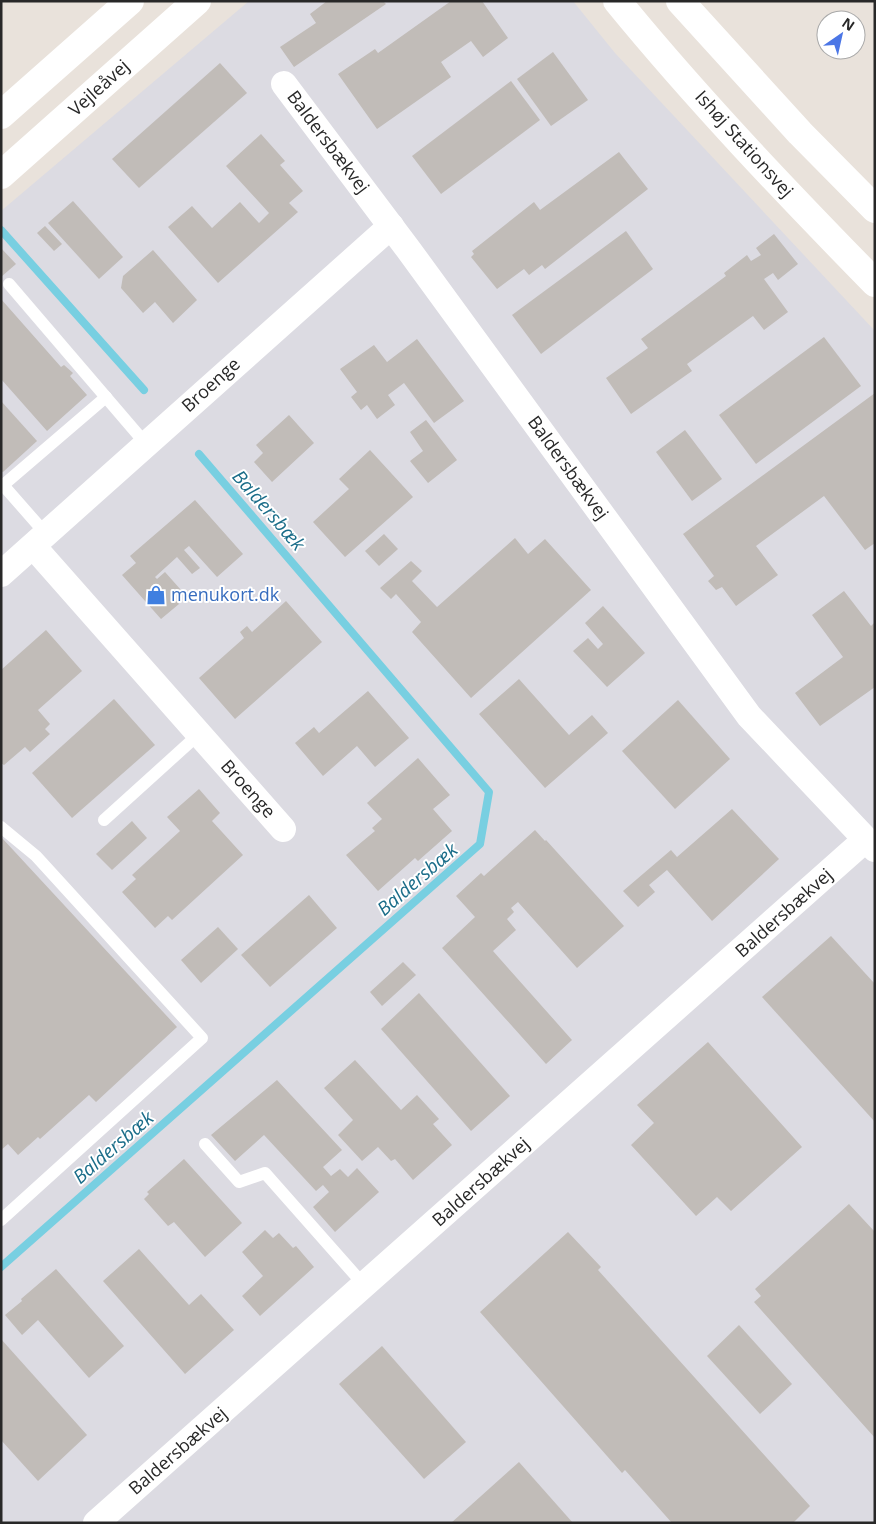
<svg xmlns="http://www.w3.org/2000/svg" width="876" height="1524" font-family="'Open Sans',sans-serif">
<style>
.industrial{fill:#dcdbe2}
.lines{fill:none;stroke-linecap:round;stroke-linejoin:round}
.stream{stroke:#78cfe1;stroke-width:8}
.building{fill:#c1bcb8}
.lane{stroke:#fff;stroke-width:12}
.street{stroke:#fff;stroke-width:26}
.secondary{stroke:#fff;stroke-width:28}
.labels{text-anchor:middle;stroke-width:4;stroke-linejoin:round;paint-order:stroke}
.street-label{font-size:18px;fill:#282828;stroke:#fff}
.shop-label{font-size:18px;fill:#366cbe;stroke:#fff;text-anchor:start}
.water-label{font-size:19px;font-style:italic;fill:#1b6d89;stroke:#fff}
</style>
<rect width="100%" height="100%" fill="#e9e2db"/>
<polygon class="industrial" points="249,1 573,1 615,53 875,331 875,1523 1,1523 1,211"/>
<g class="lines">
<g class="stream">
<polyline points="1,230 144,390"/>
<polyline points="1,1267 480,844 489,792 199,454"/>
</g>
</g>
<g class="building">
<polygon points="327,1 383,1 386,4 294,67 280,47 316,23 310,14"/>
<polygon points="451,1 482,1 508,38 483,57 471,41 441,62 451,77 377,129 338,74 375,49 378,53"/>
<polygon points="553,52 588,100 551,126 517,79"/>
<polygon points="220,63 247,93 139,188 112,159"/>
<polygon points="511,81 540,120 441,194 412,156"/>
<polygon points="261,134 285,161 280,165 303,191 289,203 298,212 218,283 168,227 192,206 212,228 240,202 259,223 269,213 226,166"/>
<polygon points="619,152 648,189 545,269 542,265 529,275 524,269 497,289 471,257 474,254 472,251 534,202 540,210"/>
<polygon points="73,201 123,257 99,279 48,223"/>
<polygon points="45,226 62,244 54,251 37,233"/>
<polygon points="626,231 653,269 541,354 512,315"/>
<polygon points="774,234 798,264 778,280 773,273 764,279 788,312 764,330 753,316 687,364 692,371 631,414 606,378 648,348 641,339 726,276 724,273 747,255 751,261 761,255 756,248"/>
<polygon points="1,248 16,264 1,277"/>
<polygon points="153,250 197,300 173,323 155,302 143,313 121,288 123,276"/>
<polygon points="1,299 61,367 64,365 73,373 70,376 87,395 47,431 1,379"/>
<polygon points="824,337 861,386 756,464 719,415"/>
<polygon points="417,339 464,401 434,423 404,383 388,395 395,405 377,419 367,405 361,410 351,397 357,392 340,369 374,345 387,362"/>
<polygon points="875,393 875,543 865,550 824,496 756,546 778,575 736,606 722,587 716,590 708,581 714,576 683,534"/>
<polygon points="1,401 37,441 3,472 1,471"/>
<polygon points="289,415 314,443 272,482 254,462 263,453 256,445"/>
<polygon points="426,420 457,460 428,483 410,461 423,451 410,432"/>
<polygon points="685,430 722,479 692,501 656,452"/>
<polygon points="370,450 413,497 345,557 313,522 349,489 339,479"/>
<polygon points="195,500 243,554 217,577 189,546 184,550 200,568 192,574 177,557 155,577 157,579 165,572 181,590 173,597 179,604 161,619 122,575 136,563 130,556"/>
<polygon points="384,534 398,549 379,566 365,551"/>
<polygon points="515,538 528,554 545,539 591,590 471,698 412,632 421,622 396,594 391,599 380,588 411,561 422,571 412,581 437,607"/>
<polygon points="844,591 871,626 875,622 875,687 820,726 795,693 843,657 812,615"/>
<polygon points="286,601 322,642 235,719 199,678 244,638 240,632 247,626 252,632"/>
<polygon points="603,606 645,653 607,687 573,651 588,638 598,649 603,644 585,623"/>
<polygon points="46,630 82,671 38,710 50,724 45,729 50,734 30,752 25,747 4,765 1,763 1,670"/>
<polygon points="519,679 569,735 592,715 608,733 545,788 479,714"/>
<polygon points="368,691 409,738 375,767 357,746 323,776 295,743 314,727 319,733"/>
<polygon points="114,699 155,745 72,818 32,773"/>
<polygon points="678,700 730,759 675,809 622,751"/>
<polygon points="418,758 450,795 433,809 452,831 418,861 415,858 378,891 346,855 375,831 372,828 382,819 367,803"/>
<polygon points="199,789 220,813 212,821 243,855 172,920 168,916 155,928 122,892 136,879 132,875 180,831 167,817"/>
<polygon points="732,809 779,859 712,921 667,870 649,885 655,892 638,907 623,891 671,850 677,857"/>
<polygon points="132,821 147,838 112,870 96,854"/>
<polygon points="535,830 545,841 546,840 624,926 577,968 518,902 511,908 514,912 507,919 516,930 493,951 572,1040 546,1064 442,948 475,917 456,896 481,873 484,876"/>
<polygon points="2,838 177,1027 96,1102 89,1095 40,1139 38,1137 18,1155 8,1144 1,1150 1,839"/>
<polygon points="309,895 337,928 270,987 241,955"/>
<polygon points="218,927 238,949 201,983 181,960"/>
<polygon points="831,936 875,984 875,1122 762,997"/>
<polygon points="403,962 416,975 382,1006 370,992"/>
<polygon points="419,993 510,1096 471,1131 381,1029"/>
<polygon points="708,1042 802,1147 731,1211 717,1197 696,1216 631,1145 654,1123 637,1105"/>
<polygon points="355,1060 401,1110 417,1095 439,1119 433,1124 452,1145 413,1180 395,1159 391,1161 378,1147 362,1161 338,1135 353,1120 324,1088"/>
<polygon points="277,1080 342,1150 323,1167 331,1176 340,1169 348,1177 357,1168 379,1192 335,1232 313,1207 329,1192 323,1185 316,1191 264,1135 235,1161 211,1135"/>
<polygon points="184,1159 242,1223 205,1257 174,1222 168,1226 144,1199 149,1194 147,1192"/>
<polygon points="849,1204 875,1232 875,1438 754,1302 761,1296 755,1289"/>
<polygon points="265,1230 273,1238 279,1233 293,1248 296,1246 314,1267 260,1316 242,1296 263,1276 242,1252"/>
<polygon points="568,1232 601,1267 598,1270 810,1506 794,1522 795,1523 672,1523 625,1470 622,1473 480,1312"/>
<polygon points="139,1249 189,1305 201,1294 234,1330 185,1374 103,1281"/>
<polygon points="56,1269 124,1346 89,1378 38,1320 22,1335 5,1315 22,1301 21,1299"/>
<polygon points="739,1325 792,1384 760,1414 707,1356"/>
<polygon points="1,1339 87,1435 38,1481 1,1440"/>
<polygon points="382,1346 466,1442 424,1479 339,1384"/>
<polygon points="519,1462 573,1523 451,1523"/>
</g>
<g class="lines">
<g class="lane">
<polyline points="9,284 146,444"/>
<polyline points="3,485 46,534"/>
<polyline points="1,487 106,397"/>
<polyline points="104,820 199,734"/>
<polyline points="1,827 36,856 202,1038 1,1220"/>
<polyline points="205,1144 239,1182 265,1173 364,1285"/>
</g>
<g class="street">
<polyline points="284,84 408,249 749,716 875,849"/>
<polyline points="33,546 283,829"/>
<polyline points="1,574 391,226"/>
<polyline points="96,1523 865,840"/>
</g>
<g class="secondary">
<path d="M617,1C698,100 786,192 875,283"/>
<polyline points="680,1 800,133 875,209"/>
<polyline points="1,115 130,1"/>
<polyline points="1,175 197,1"/>
</g>
</g>
<defs>
<symbol id="shop-bare" viewBox="-9 -9 18 18"><path d="M-5-2.5h2.3a2.7 3.5 0 0 1 5.4 0H5L5.5 6h-11ZM-1.5-2.5h3a1.5 2.3 0 0 0-3 0Z" fill="#3f7fe0" stroke="#fff" stroke-width="2.5" paint-order="stroke"/></symbol>
</defs>
<g fill-rule="evenodd">
<use href="#shop-bare" x="142" y="581" width="28" height="28"/>
</g>
<g class="labels">
<g class="street-label">
<text transform="translate(99 88) rotate(-42)" y="6">Vejleåvej</text>
<text transform="translate(328 142) rotate(53)" y="6">Baldersbækvej</text>
<text transform="translate(744 144) rotate(48)" y="6">Ishøj Stationsvej</text>
<text transform="translate(211 385) rotate(-42)" y="6">Broenge</text>
<text transform="translate(568 468) rotate(54)" y="6">Baldersbækvej</text>
<text transform="translate(248 789) rotate(48)" y="6">Broenge</text>
<text transform="translate(784 913) rotate(-42)" y="6">Baldersbækvej</text>
<text transform="translate(481 1182) rotate(-42)" y="6">Baldersbækvej</text>
<text transform="translate(178 1451) rotate(-41)" y="6">Baldersbækvej</text>
</g>
<g class="shop-label">
<text x="171" y="601">menukort.dk</text>
</g>
<g class="water-label">
<text transform="translate(269 510) rotate(49)" y="7">Baldersbæk</text>
<text transform="translate(417 879) rotate(-41)" y="7">Baldersbæk</text>
<text transform="translate(113 1147) rotate(-41)" y="7">Baldersbæk</text>
</g>
</g>
<rect width="876" height="1524" fill="none" stroke="#282828" stroke-width="5"/>
<g transform="translate(841 35) rotate(34)"><circle r="24" fill="#ffffff" stroke="#a9a9a9"/>
<path d="M0-4L9 19L0 12L-9 19Z" fill="#4b76e6"/>
<text y="-8" font-size="14" font-weight="bold" text-anchor="middle" fill="#282828">N</text>
</g>
</svg>
